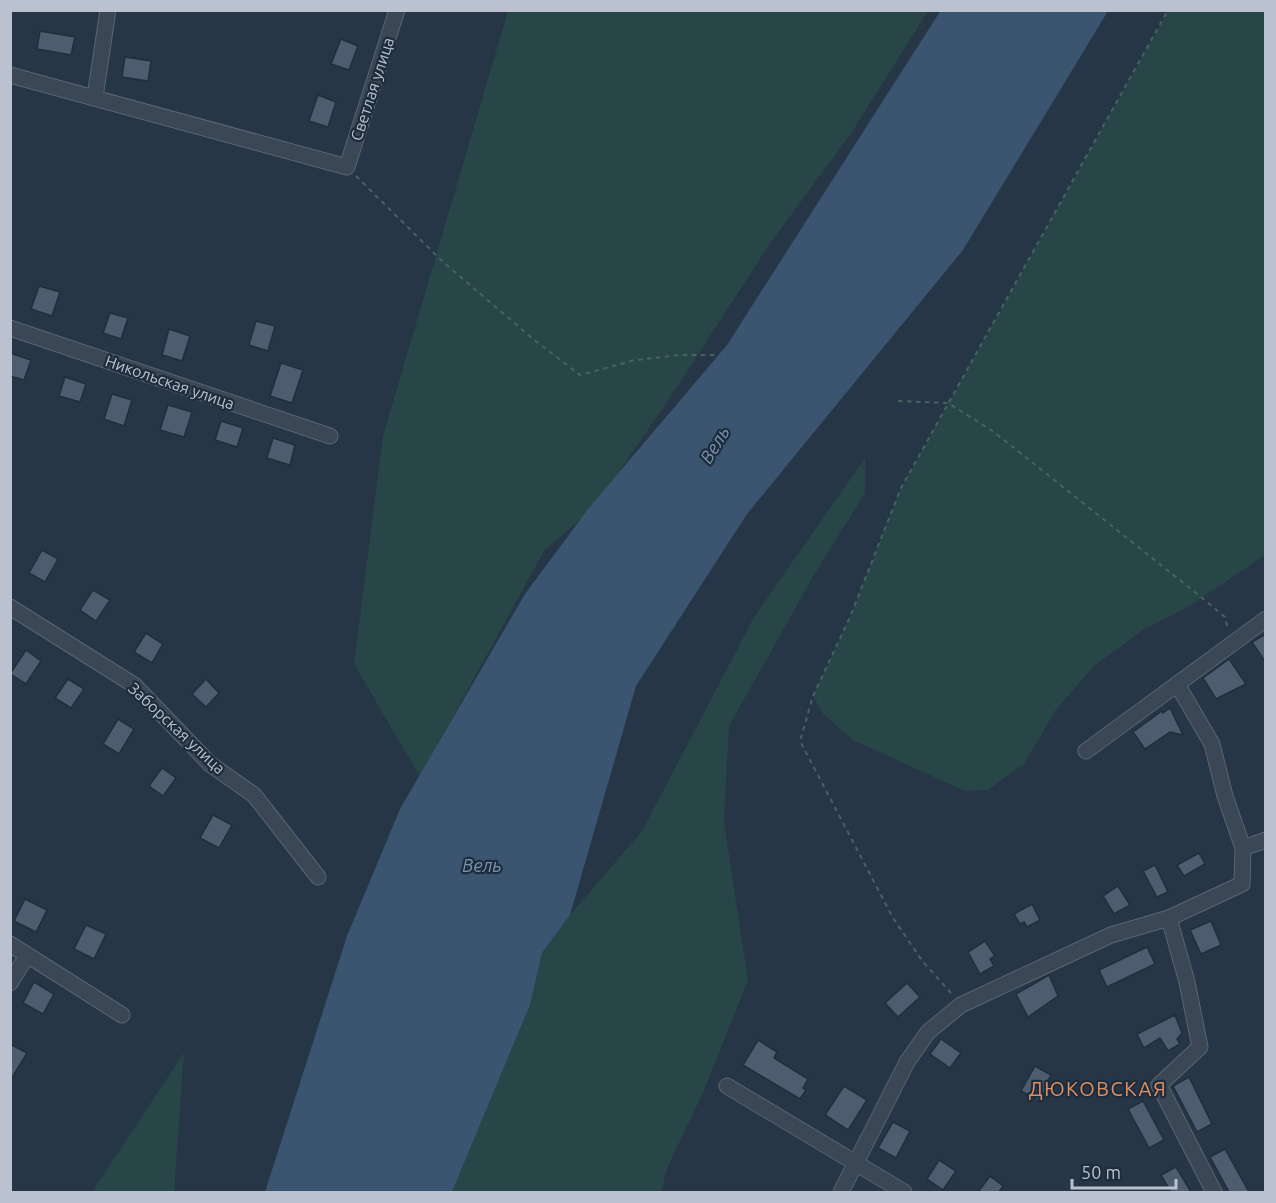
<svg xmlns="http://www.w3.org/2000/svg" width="1276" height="1203" font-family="Ubuntu,sans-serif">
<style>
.green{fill:#284547}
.water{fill:#3b546f}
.building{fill:#4d5d6f;stroke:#212e3c;stroke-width:1.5}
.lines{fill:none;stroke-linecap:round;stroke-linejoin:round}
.minor-casing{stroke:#596572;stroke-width:17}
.path{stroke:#476262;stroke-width:2;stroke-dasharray:4.5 4.5;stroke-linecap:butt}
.minor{stroke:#3b4755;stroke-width:15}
.labels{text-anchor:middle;stroke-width:4.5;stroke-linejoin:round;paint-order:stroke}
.street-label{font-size:16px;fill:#b9c2ce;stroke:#1f2c3b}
.water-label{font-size:18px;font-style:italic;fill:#7795b3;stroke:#1f2c3b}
.quarter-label{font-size:20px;letter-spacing:1.5px;fill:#dd9165;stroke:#1f2c3b}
</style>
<rect width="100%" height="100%" fill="#263646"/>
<g class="green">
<polygon points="508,11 928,11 850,135 771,242 683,378 596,506 544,551 420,777 354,664 383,436"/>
<polygon points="1168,11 1265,11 1265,555 1188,607 1143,630 1095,665 1055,711 1024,764 988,790 965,791 853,740 823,714 813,696 850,617 901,488"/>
<polygon points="865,458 865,493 814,575 729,726 724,822 748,980 702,1095 667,1168 661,1192 452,1192 530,1005 542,953 570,915 642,831 754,617"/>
<polygon points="184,1053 174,1192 92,1192"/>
</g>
<polygon class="water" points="941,10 1108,11 963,250 747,514 636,686 570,915 542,953 530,1005 452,1192 265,1192 347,936 400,809 525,594 588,509 727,345"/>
<g class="building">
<polygon points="40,31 75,37 71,55 37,49"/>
<polygon points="341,39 358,46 349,70 331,64"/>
<polygon points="125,57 151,61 148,81 122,77"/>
<polygon points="318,95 336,102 328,127 309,121"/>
<polygon points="39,286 60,292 52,316 31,309"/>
<polygon points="110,313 128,318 121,339 103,333"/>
<polygon points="256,321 275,326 268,351 249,345"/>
<polygon points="169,329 190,336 182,361 162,355"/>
<polygon points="10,353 31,360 24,380 10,376"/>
<polygon points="281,363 303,370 292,403 270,396"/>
<polygon points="65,377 86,384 80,402 59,396"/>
<polygon points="112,394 132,400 124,426 104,419"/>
<polygon points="168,405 192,412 184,437 160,430"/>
<polygon points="221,421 243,428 237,447 215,440"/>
<polygon points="273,438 295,445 290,465 267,458"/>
<polygon points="42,550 58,559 45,582 29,573"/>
<polygon points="93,590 110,600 96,621 80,610"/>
<polygon points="146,633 163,644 152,663 134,652"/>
<polygon points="1266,634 1266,663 1252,642"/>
<polygon points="26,650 41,661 26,684 10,674"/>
<polygon points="1229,659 1246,684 1216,699 1203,678"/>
<polygon points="68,679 84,689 71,708 55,698"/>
<polygon points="206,679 219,693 206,707 192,694"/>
<polygon points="1170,708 1183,735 1170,732 1145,749 1133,732 1162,711 1163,713"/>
<polygon points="118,719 134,729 119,754 103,744"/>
<polygon points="162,768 176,778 163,796 149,786"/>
<polygon points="213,815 232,825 219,848 200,838"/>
<polygon points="1199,853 1205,864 1184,876 1177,865"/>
<polygon points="1155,865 1168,892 1157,897 1143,871"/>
<polygon points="1118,886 1130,905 1114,914 1103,896"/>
<polygon points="25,899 47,910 36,932 14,921"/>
<polygon points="1032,904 1040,920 1027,927 1024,922 1020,924 1014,914"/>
<polygon points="1211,921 1221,945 1201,954 1190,930"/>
<polygon points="86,925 106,934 94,959 74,949"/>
<polygon points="985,941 995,956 990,959 994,966 980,974 968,952"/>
<polygon points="1147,947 1155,964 1107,987 1099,970"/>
<polygon points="1049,975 1058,996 1028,1017 1016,994"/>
<polygon points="34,982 54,994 43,1014 23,1003"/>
<polygon points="907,983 920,997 898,1017 885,1003"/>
<polygon points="1175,1015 1182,1033 1177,1039 1180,1044 1168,1051 1160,1038 1144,1048 1137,1034"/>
<polygon points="941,1039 961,1053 950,1068 930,1054"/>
<polygon points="758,1040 777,1052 774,1058 808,1079 803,1088 806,1090 800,1099 743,1065"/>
<polygon points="10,1044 27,1053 10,1081"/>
<polygon points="1035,1066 1051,1075 1045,1086 1047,1089 1040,1102 1021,1091"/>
<polygon points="1189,1077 1212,1124 1197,1132 1173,1086"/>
<polygon points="844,1086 867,1100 848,1130 825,1115"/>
<polygon points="1143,1101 1164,1140 1149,1148 1128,1109"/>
<polygon points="893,1122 910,1131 896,1158 878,1148"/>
<polygon points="1225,1149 1249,1192 1229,1192 1210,1157"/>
<polygon points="939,1160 956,1171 943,1190 927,1179"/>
<polygon points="1176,1167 1191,1192 1171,1192 1161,1175"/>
<polygon points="990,1176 1003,1186 999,1192 978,1192"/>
</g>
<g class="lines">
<defs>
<g id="minor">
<polyline points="10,75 347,167 397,10"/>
<polyline points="95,97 108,10"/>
<polyline points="10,328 330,436"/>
<polyline points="10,607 134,685 210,764 254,795 318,877"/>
<polyline points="1177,684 1212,744 1225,796 1243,848"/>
<polyline points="1086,751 1266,619"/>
<polyline points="1169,918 1187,982 1200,1047 1159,1085 1214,1192"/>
<polyline points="10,944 122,1015"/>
<polyline points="10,983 27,956"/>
<polyline points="727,1086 904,1192"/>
<polyline points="841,1192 907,1062 928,1032 961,1005 1111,935 1169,918 1242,884 1243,848 1266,840"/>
</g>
</defs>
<use href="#minor" class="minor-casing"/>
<g class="path">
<polyline points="356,176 442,261 533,339 580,375 635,360 680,355 716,355"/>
<polyline points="898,401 948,403 994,432 1201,597 1225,617 1228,630"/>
<polyline points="951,993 923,962 893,918 800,741 813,696 850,617 901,488 1168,10"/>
</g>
<use href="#minor" class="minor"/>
</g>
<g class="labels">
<g class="street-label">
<text transform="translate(372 89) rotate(-72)" y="6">Светлая улица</text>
<text transform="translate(170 382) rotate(19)" y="6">Никольская улица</text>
<text transform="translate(177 728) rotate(43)" y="6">Заборская улица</text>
</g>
<g class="water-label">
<text transform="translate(715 445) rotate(-59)" y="6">Вель</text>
<text x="482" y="872">Вель</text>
</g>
<g class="quarter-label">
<text x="1098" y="1096">ДЮКОВСКАЯ</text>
</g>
</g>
<rect width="1276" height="1203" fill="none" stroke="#b9c2ce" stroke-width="24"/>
<path d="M1072 1179v9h104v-9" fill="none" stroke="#b9c2ce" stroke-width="3"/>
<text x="1081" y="1179" font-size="18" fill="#b9c2ce" stroke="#1f2c3b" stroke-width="4.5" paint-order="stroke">50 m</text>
</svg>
